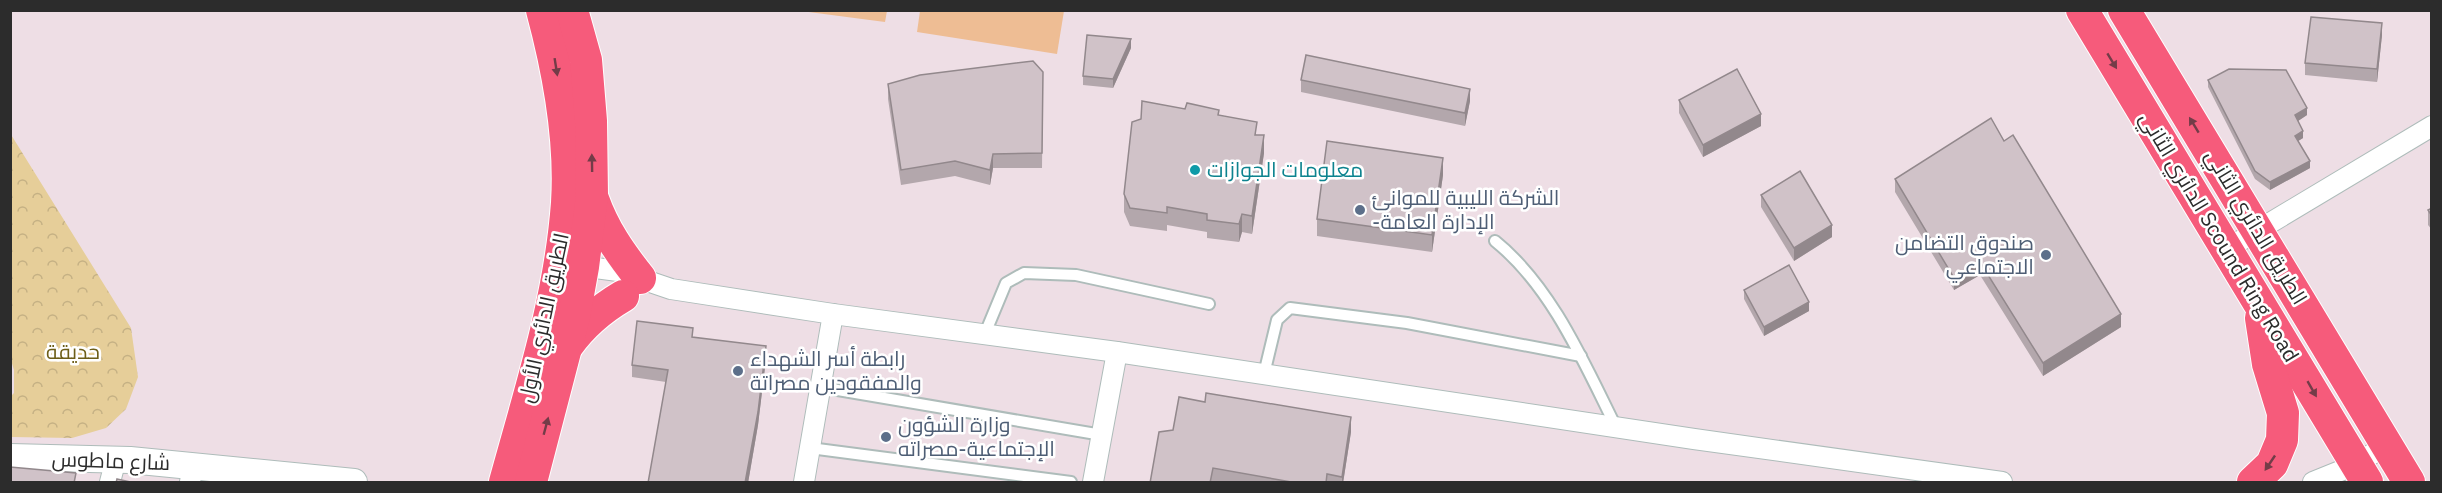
<svg xmlns="http://www.w3.org/2000/svg" width="2442" height="493" font-family="'IBM Plex Sans',Cairo,sans-serif">
<style>
.park{fill:url(#park-crowns)}
.pitch{fill:#eebd94}
.lines{fill:none;stroke-linecap:round;stroke-linejoin:round}
.service-casing{stroke:#aebcba;stroke-width:14}
.minor-casing{stroke:#aebcba;stroke-width:22}
.tertiary-casing{stroke:#aebcba;stroke-width:28}
.primary-casing{stroke:#fff;stroke-width:34}
.service{stroke:#fff;stroke-width:10}
.minor{stroke:#fff;stroke-width:20}
.tertiary{stroke:#fff;stroke-width:26}
.primary{stroke:#f65b7b;stroke-width:32}
.wall{fill:#b3a7ac}
.shaded-wall{fill:#92888c}
.building{fill:#d0c2c8;stroke:#92888c;stroke-width:1.5}
.oneway{fill:#733c48}
.culture-dot{fill:#0f9aa8;stroke:#fff;stroke-width:2}
.service-dot{fill:#5c6f8a;stroke:#fff;stroke-width:2}
.labels{text-anchor:middle;stroke-width:5;stroke-linejoin:round;paint-order:stroke}
.culture-label{font-size:21px;fill:#0d838f;stroke:#fff;text-anchor:start}
.service-label{font-size:21px;fill:#4e5e75;stroke:#fff;text-anchor:start}
.street-label{font-size:21px;fill:#2c2c2c;stroke:#fff}
.park-label{font-size:21px;fill:#6d5e18;stroke:#fff}
</style>
<defs>
<pattern id="park-crowns" width="20" height="18" patternUnits="userSpaceOnUse" patternTransform="scale(1.5)"><rect width="20" height="18" fill="#e6ce99"/><path d="M2 6a3 3 0 1 1 6 0M12 15a3 3 0 1 1 6 0" fill="none" stroke="#c5b184"/></pattern>
</defs>
<rect width="100%" height="100%" fill="#eedee5"/>
<polygon class="park" points="10,133 131,328 138,377 126,409 106,428 72,438 11,437 11,396 14,393 14,370 10,357"/>
<g class="pitch">
<polygon points="801,11 887,11 885,22"/>
<polygon points="920,11 1064,11 1057,54 917,32"/>
</g>
<g class="lines">
<defs>
<g id="service">
<path d="M1495,241C1552,287 1584,363 1616,427"/>
<polyline points="984,336 1006,283 1024,273 1076,275 1209,304"/>
<polyline points="1264,374 1277,320 1290,308 1407,323 1581,356"/>
<polyline points="820,387 1102,435"/>
<polyline points="810,448 1071,482"/>
</g>
<g id="minor">
<polyline points="2225,250 2432,126"/>
<polyline points="573,265 618,271 671,289 833,314 1117,352 1694,439 2002,482"/>
<polyline points="110,482 116,459"/>
<polyline points="190,482 193,465"/>
<polyline points="804,482 833,314"/>
<polyline points="1093,482 1117,352"/>
<polyline points="2313,482 2355,465 2386,445"/>
</g>
<polyline id="tertiary" points="10,457 130,460 354,482"/>
<g id="primary">
<polyline points="2082,10 2367,482"/>
<polyline points="2124,10 2409,482"/>
<path d="M593,199C604,230 620,253 640,278"/>
<path d="M568,345C583,324 601,309 623,296"/>
<path d="M505,482C530,391 560,299 567,203C571,139 559,73 542,10"/>
<polyline points="531,482 574,317 583,267 592,196 591,121 586,60 572,10"/>
<polyline points="2253,482 2272,464 2282,440 2283,413 2268,364 2261,318"/>
</g>
</defs>
<use href="#service" class="service-casing"/>
<use href="#minor" class="minor-casing"/>
<use href="#tertiary" class="tertiary-casing"/>
<use href="#primary" class="primary-casing"/>
<use href="#service" class="service"/>
<use href="#minor" class="minor"/>
<use href="#tertiary" class="tertiary"/>
<use href="#primary" class="primary"/>
</g>
<g class="wall">
<polygon points="2382,35 2377,82 2305,75 2305,63"/>
<polygon points="1131,48 1113,88 1083,85 1083,76"/>
<polygon points="1043,72 1042,168 993,168 990,185 955,176 901,185 888,99 888,84"/>
<polygon points="1301,80 1470,101 1465,126 1301,92"/>
<polygon points="2208,80 2307,115 2298,121 2303,138 2298,141 2310,168 2270,190 2255,179 2208,87"/>
<polygon points="1679,100 1761,126 1703,157 1679,113"/>
<polygon points="1219,115 1257,135 1264,153 1252,234 1242,232 1239,242 1207,238 1207,232 1167,225 1167,231 1130,226 1124,212 1124,194"/>
<polygon points="2004,141 2121,327 2043,376 1980,275 1954,290 1895,192 1895,179"/>
<polygon points="1443,175 1432,252 1317,236 1317,219"/>
<polygon points="1761,195 1832,237 1794,261 1761,207"/>
<polygon points="2432,208 2432,230 2428,225 2428,210"/>
<polygon points="1744,290 1809,311 1764,336 1744,299"/>
<polygon points="693,337 766,359 758,425 748,483 648,483 666,382 632,377 632,365"/>
<polygon points="1351,432 1343,483 1150,483"/>
</g>
<g class="shaded-wall">
<polygon points="2382,23 2382,35 2377,82 2377,69"/>
<polygon points="1131,39 1131,48 1113,88 1113,79"/>
<polygon points="1470,89 1470,101 1465,126 1465,113"/>
<polygon points="2307,108 2307,115 2295,123 2295,115"/>
<polygon points="1761,114 1761,126 1703,157 1703,145"/>
<polygon points="2303,131 2303,138 2295,143 2295,136"/>
<polygon points="1264,135 1264,153 1252,234 1252,216"/>
<polygon points="993,154 993,168 990,185 990,170"/>
<polygon points="1443,158 1443,175 1432,252 1432,235"/>
<polygon points="2310,161 2310,168 2270,190 2270,182"/>
<polygon points="1242,214 1242,232 1239,242 1239,224"/>
<polygon points="1832,225 1832,237 1794,261 1794,248"/>
<polygon points="1980,262 1980,275 1954,290 1954,278"/>
<polygon points="1809,302 1809,311 1764,336 1764,327"/>
<polygon points="2121,314 2121,327 2043,376 2043,363"/>
<polygon points="766,346 766,359 758,425 748,483 745,483"/>
<polygon points="1351,417 1351,432 1343,483 1342,483 1342,477"/>
</g>
<g class="building">
<polygon points="2311,17 2382,23 2377,69 2305,63"/>
<polygon points="1087,35 1131,39 1113,79 1083,76"/>
<polygon points="1306,55 1470,89 1465,113 1301,80"/>
<polygon points="1033,61 1043,72 1042,153 993,154 990,170 955,161 901,170 888,84 920,75"/>
<polygon points="1737,69 1761,114 1703,145 1679,100"/>
<polygon points="2229,69 2286,70 2307,108 2295,115 2303,131 2295,136 2310,161 2270,182 2255,171 2208,80"/>
<polygon points="1142,101 1185,109 1187,103 1219,110 1218,115 1257,122 1255,135 1264,135 1252,216 1242,214 1239,224 1207,220 1207,214 1167,207 1167,213 1130,208 1124,194 1132,122 1141,119"/>
<polygon points="1991,118 2004,141 2013,135 2121,314 2043,363 1980,262 1954,278 1895,179"/>
<polygon points="1327,141 1443,158 1432,235 1317,219"/>
<polygon points="1800,171 1832,225 1794,248 1761,195"/>
<polygon points="2432,208 2432,216 2428,210"/>
<polygon points="1789,265 1809,302 1764,327 1744,290"/>
<polygon points="637,321 693,328 692,337 766,346 758,412 745,483 648,483 668,370 632,365"/>
<polygon points="1206,393 1351,417 1342,477 1327,474 1326,483 1297,483 1213,468 1210,483 1150,483 1159,432 1173,430 1179,397 1205,402"/>
<polygon points="10,467 76,473 74,483 10,483"/>
<polygon points="117,479 135,483 116,483"/>
</g>
<defs><path id="oneway-solid" d="M-6-.8H1V-3.2L6.5 0L1 3.2V.8H-6Z" transform="scale(1.5)"/></defs>
<g class="oneway">
<use href="#oneway-solid" transform="translate(2112 61) rotate(59)"/>
<use href="#oneway-solid" transform="translate(556 67) rotate(81)"/>
<use href="#oneway-solid" transform="translate(2194 125) rotate(-121)"/>
<use href="#oneway-solid" transform="translate(592 163) rotate(-91)"/>
<use href="#oneway-solid" transform="translate(2312 389) rotate(60)"/>
<use href="#oneway-solid" transform="translate(546 426) rotate(-75)"/>
<use href="#oneway-solid" transform="translate(2270 463) rotate(124)"/>
</g>
<circle class="culture-dot" cx="1195" cy="170" r="6"/>
<g class="service-dot">
<circle cx="1360" cy="210" r="6"/>
<circle cx="2046" cy="255" r="6"/>
<circle cx="738" cy="371" r="6"/>
<circle cx="886" cy="437" r="6"/>
</g>
<g class="labels">
<g class="culture-label">
<text x="1207" y="177">معلومات الجوازات</text>
</g>
<g class="service-label">
<text x="1372" y="205">الشركة الليبية للموانئ<tspan x="1372" dy="24">-الإدارة العامة</tspan></text>
<text x="2034" y="250" text-anchor="end">صندوق التضامن<tspan x="2034" dy="24">الاجتماعي</tspan></text>
<text x="750" y="366">رابطة أسر الشهداء<tspan x="750" dy="24">والمفقودين مصراتة</tspan></text>
<text x="898" y="432">وزارة الشؤون<tspan x="898" dy="24">الإجتماعية-مصراته</tspan></text>
</g>
<g class="street-label">
<text transform="translate(2256 227) rotate(59)" y="7">الطريق الدائري الثاني</text>
<text transform="translate(2219 237) rotate(59)" y="7">الدائري الثاني Scound Ring Road</text>
<text transform="translate(544 318) rotate(-78)" y="7">الطريق الدائري الأول</text>
<text transform="translate(111 461) rotate(2)" y="7">شارع ماطوس</text>
</g>
<g class="park-label">
<text x="73" y="359">حديقة</text>
</g>
</g>
<rect width="2442" height="493" fill="none" stroke="#2c2c2c" stroke-width="24"/>
</svg>
